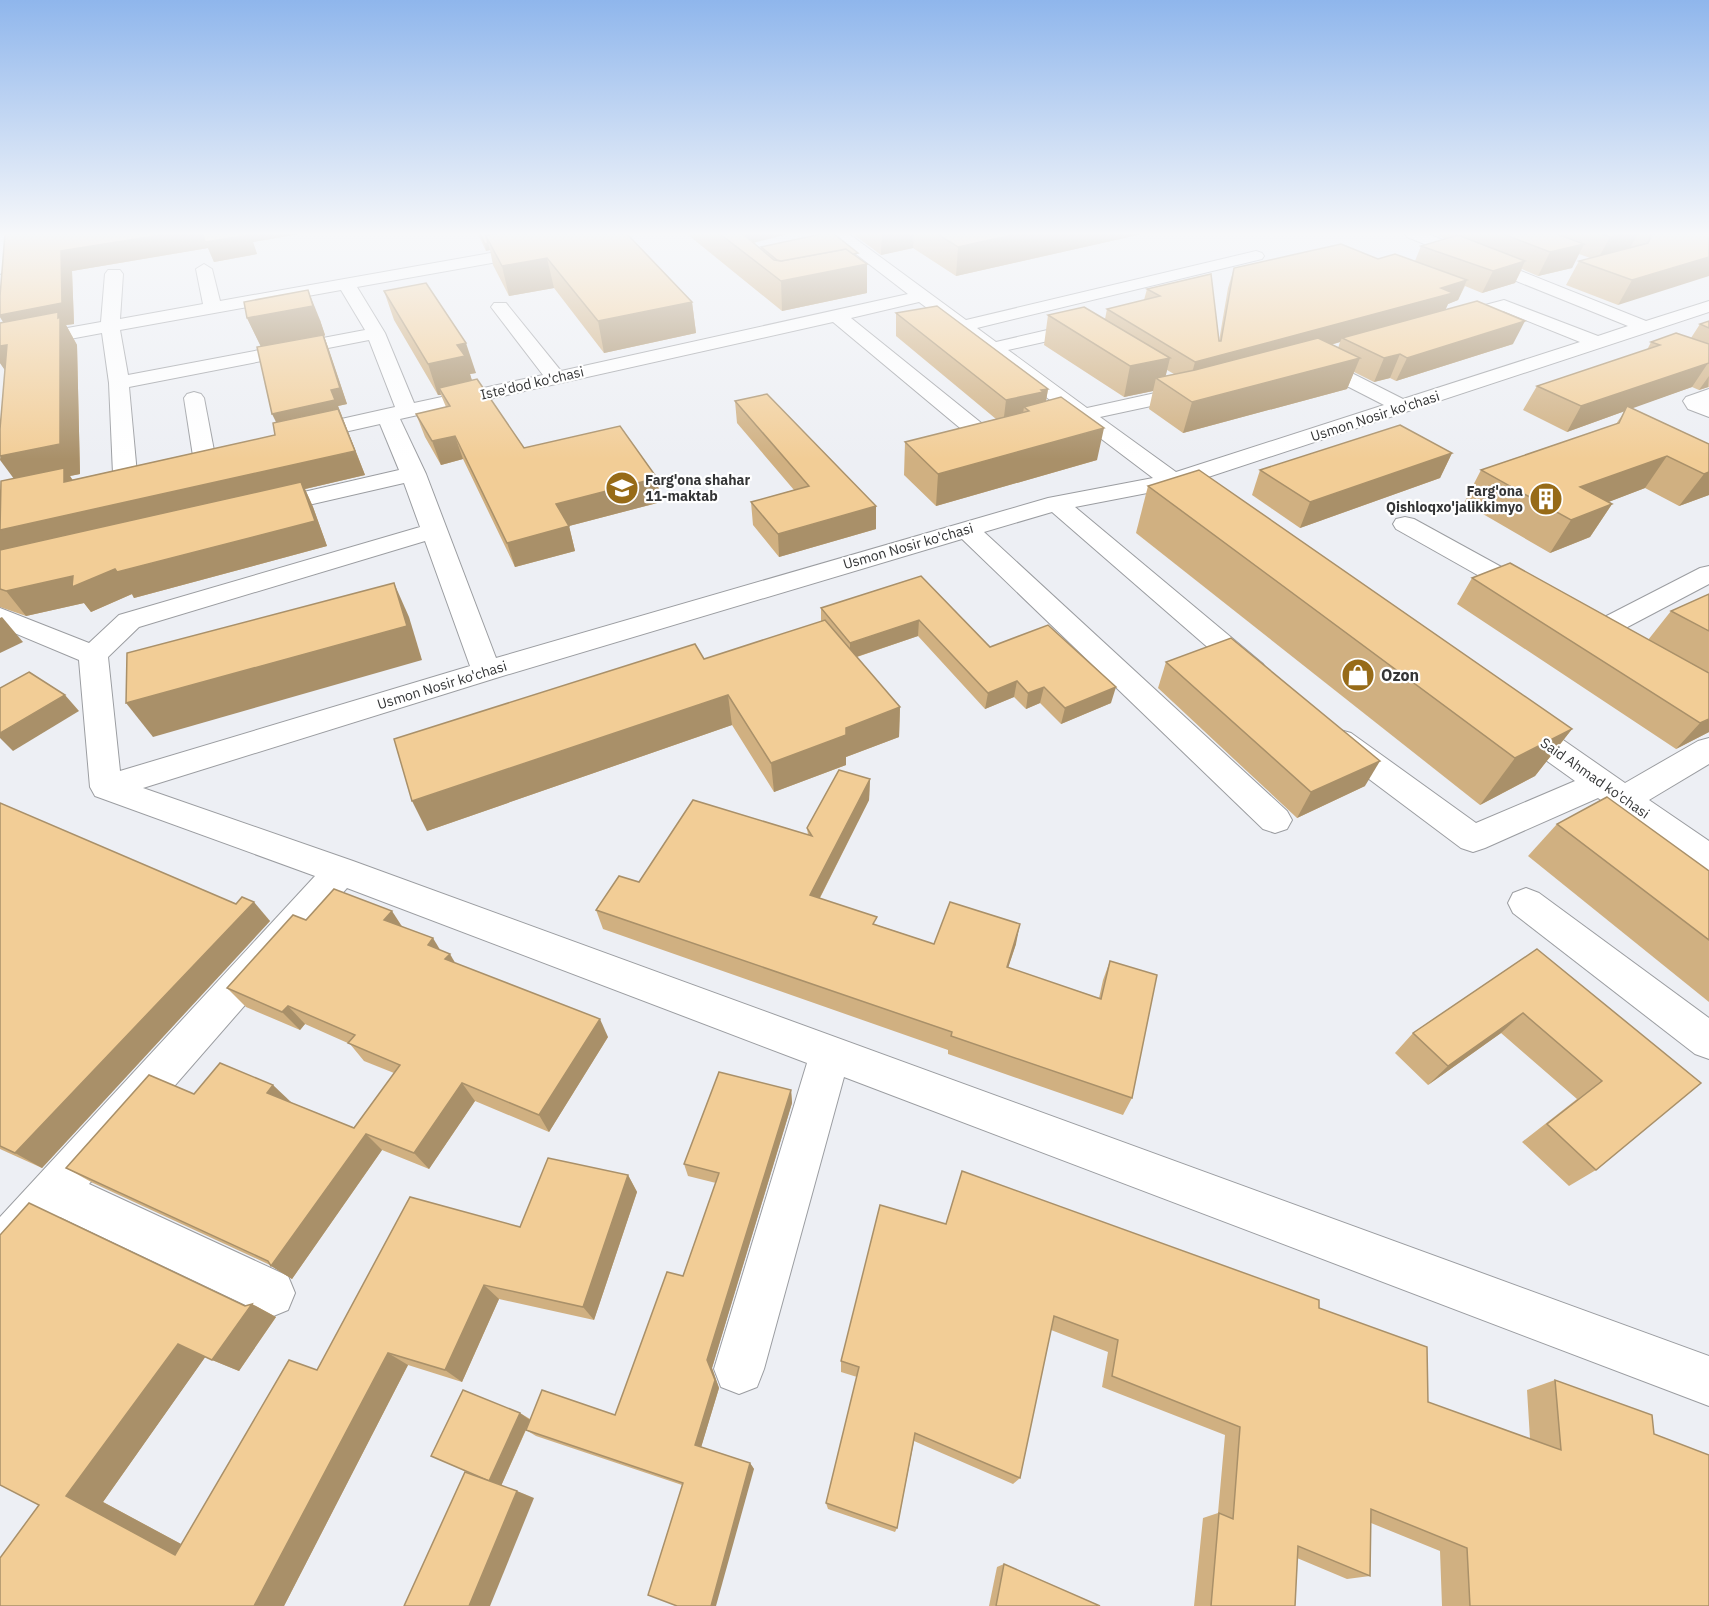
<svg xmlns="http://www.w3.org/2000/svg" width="1709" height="1606" font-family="'IBM Plex Sans',sans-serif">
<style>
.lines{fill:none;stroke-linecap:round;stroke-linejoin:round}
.minor-casing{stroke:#9b9da1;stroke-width:2}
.minor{fill:#fff;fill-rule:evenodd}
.wall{fill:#d0b081;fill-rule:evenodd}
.shaded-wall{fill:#a99069}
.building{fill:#f2cd96;stroke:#a99069;stroke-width:1.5}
.labels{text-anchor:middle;stroke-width:4.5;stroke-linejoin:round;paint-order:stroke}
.far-street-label{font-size:14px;fill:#343536;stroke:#fff}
.far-poi-label{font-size:14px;font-weight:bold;fill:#343536;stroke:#fff;text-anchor:start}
.poi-label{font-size:16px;font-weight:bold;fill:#343536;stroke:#fff;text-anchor:start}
</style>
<rect width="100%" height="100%" fill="#edeff4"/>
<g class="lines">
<defs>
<g id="minor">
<polygon points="0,234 12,234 8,269 0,274"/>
<path d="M830,234H849L966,320L1256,251L1262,253L1264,256L1262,259L977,328L996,342L1082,322L1096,328L1098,332L1096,336L1089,338L1079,334L1008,350L1087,408L1169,390L1168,388L1171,384C1181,381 1190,384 1196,393L1193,397L1100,417L1176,472L1384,405L1304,364L1301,360L1304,356H1318L1403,399L1580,342L1503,311L1451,326L1444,324L1442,320L1444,316L1504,300L1598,336L1628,326L1407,237L1405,234H1428L1646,321L1709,301V312L1190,483L1194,488L1190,493L1182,495L1168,489L1075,507L1263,664L1268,671L1263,678L1253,681L1243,678L1052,512L984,532L1287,811L1292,820L1287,829L1275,833L1263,829L962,539L496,678L143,788L353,861L1709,1356V1406L844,1077L764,1369L757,1387L739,1394L721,1387L714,1369L807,1063L347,888L89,1184L288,1276L295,1293L288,1310L271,1317L60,1217L16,1267L0,1274V1217L315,876L95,796L90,787L79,660L0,627V608L89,643L119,615L420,527L404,483L265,515L256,513L253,508L256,503L399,470L380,424L300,442L292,440L289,435L292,430L395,407L369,340L129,387L137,474L133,479L125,481L117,479L113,474L109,383L102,333L0,352V340L101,322L105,274L108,270H120L123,274L120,319L203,304L196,269L204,264L212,269L220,301L536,245L542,247L544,250L542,253L536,255L357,287L385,333L414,403L543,375L491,307L494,303H506L561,371L908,294ZM341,290L365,330L128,375L120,330ZM919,302L1066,412L1059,413L1056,418L1059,423L1067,424L1079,422L1153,478L1048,498L496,658L426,474L400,419L833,322L978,443L986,445L1016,438L1019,433L1016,428L1008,426L990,430L851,318ZM425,541L470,666L120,771L108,657L139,627Z"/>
<polygon points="1709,389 1709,417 1688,409 1683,401 1686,397"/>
<polygon points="194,392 201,394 204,398 215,456 212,461 204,463 196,461 193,456 184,398 187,394"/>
<polygon points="1405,517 1414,519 1538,587 1542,593 1538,599 1529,601 1520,599 1396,529 1393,524 1396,519"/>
<path d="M1709,566V584L1618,632L1626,637L1630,643L1626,649C1610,654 1592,646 1583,632L1587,626L1700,568Z"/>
<polygon points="1519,714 1530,717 1625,783 1698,741 1709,738 1709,764 1649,800 1709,841 1709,873 1697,869 1598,798 1485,848 1473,852 1461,848 1329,749 1324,741 1329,733 1340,730 1351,733 1476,823 1575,781 1508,733 1504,725 1508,717"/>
<polygon points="1526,888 1539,893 1709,1018 1709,1059 1695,1054 1513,913 1508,903 1513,893"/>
</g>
</defs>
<use href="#minor" class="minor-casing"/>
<use href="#minor" class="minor"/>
</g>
<g class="wall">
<polygon points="5,234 300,234 253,242 257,254 214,262 208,248 72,271 74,324 66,325 77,345 80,474 70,476 72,480 275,435 276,422 261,346 247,318 320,320 325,335 324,336 329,350 347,404 338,406 365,475 305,489 313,507 327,546 134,598 132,594 91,612 84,603 26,616 0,607 0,490 14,479 5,370 0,363 0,323 3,322 0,317 0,296"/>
<polygon points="478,234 627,234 692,302 696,333 604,353 554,288 509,296 493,265 490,250 486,251"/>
<polygon points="687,234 788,234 753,243 761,249 761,247 858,258 867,293 782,311"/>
<polygon points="853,234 1142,234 956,276 913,248 881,255"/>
<path d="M1435,234H1709L1618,305L1566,285L1579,261L1590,258L1579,254L1572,268L1538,276L1522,269L1515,283L1482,293L1465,286L1458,300L1448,304L1445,310L1513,344L1396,381L1390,378L1374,382L1354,372L1347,389L1183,433L1149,409L1153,391L1124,397L1044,345L1048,315L1105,319L1107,309L1144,300L1147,289L1211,274L1219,341L1228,288L1234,268L1378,259L1415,261L1421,246L1446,239ZM1340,342L1338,348L1331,345ZM1167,370L1174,374L1165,376Z"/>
<polygon points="384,291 476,373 470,374 472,381 524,448 657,478 661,502 569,526 575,551 515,567 463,459 441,465 425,437 416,414 446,407 441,395 438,395 394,320"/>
<polygon points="896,313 1048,389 1046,401 1097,460 936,506 904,475 905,442 996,419 896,336"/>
<polygon points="1709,321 1709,387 1699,390 1692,387 1631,408 1709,444 1709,495 1679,506 1645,488 1608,502 1612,504 1590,537 1550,553 1464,503 1481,470 1616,424 1625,411 1567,432 1523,410 1537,386 1647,350 1651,342 1691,338 1700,324"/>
<polygon points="735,401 876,506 876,529 779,557 753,525 751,502 794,490 737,423"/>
<polygon points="1452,453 1440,478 1300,528 1252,495 1260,470"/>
<polygon points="1148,486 1572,729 1535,776 1480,805 1136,533"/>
<polygon points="921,576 990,647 1111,703 1061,724 1040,703 1026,709 1014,697 985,709 918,636 857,657 900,707 899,737 846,757 846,765 774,792 732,725 427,831 704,659 821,622 821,608"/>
<polygon points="1472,578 1648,640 1671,611 1709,594 1709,732 1676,749 1457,604"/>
<polygon points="1166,662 1365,786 1297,818 1158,688"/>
<polygon points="870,779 869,800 820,898 877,925 934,944 1016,944 1008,968 1099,998 1103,980 1110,961 1132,1098 1123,1115 948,1054 948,1050 603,929 596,910 639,882 808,835 807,828"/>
<polygon points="0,803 270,921 42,1168 0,1149"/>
<polygon points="1557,824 1709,871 1709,1002 1528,856"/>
<polygon points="306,920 402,927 440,950 455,963 608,1037 549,1132 475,1101 429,1169 382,1150 292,1279 270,1265 93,1183 66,1168 194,1094 292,1103 354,1128 394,1073 364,1061 350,1044 305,1024 300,1030 246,1007 227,988"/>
<polygon points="1537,949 1701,1083 1596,1170 1569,1186 1522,1142 1577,1099 1501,1033 1428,1085 1395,1053 1413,1033"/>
<polygon points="791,1090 792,1103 712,1368 719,1388 701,1447 750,1463 754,1469 682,1485 536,1436 526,1430 501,1486 534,1498 500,1485 520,1413 530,1419 615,1415 683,1276 716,1183 688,1176 684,1164"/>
<polygon points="628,1175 637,1192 594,1320 499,1299 462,1382 408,1365 284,1606 0,1606 39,1505 245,1306 252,1304 276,1317 239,1371 205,1357 103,1502 181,1544 317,1370 520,1227"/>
<polygon points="946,1224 1319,1308 1428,1402 1530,1439 1527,1390 1555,1380 1654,1434 1709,1606 1442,1606 1440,1551 1371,1523 1370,1576 1347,1579 1297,1558 1295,1606 1194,1606 1203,1518 1218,1513 1225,1435 1102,1387 1108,1352 1051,1330 1020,1478 1013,1484 914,1441 897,1528 895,1532 828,1509 826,1503 857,1377 841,1372 841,1361"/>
<polygon points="1004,1564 1100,1606 989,1606 997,1567"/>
</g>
<g class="shaded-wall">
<polygon points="167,234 300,234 253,242 257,254 214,262 208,248 72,271 74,324 66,325 77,345 80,474 70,476 81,492 20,487 0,460 12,336 0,317 0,315 61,251"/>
<polygon points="732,234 788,234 735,247"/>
<polygon points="882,234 914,234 913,248 881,255"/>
<polygon points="1017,234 1142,234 956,276 958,247"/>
<polygon points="1622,234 1638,234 1627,253 1597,261 1610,237"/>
<polygon points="488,243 490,250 486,251 485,244"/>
<polygon points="1584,244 1572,268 1538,276 1550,252"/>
<polygon points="1709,257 1709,276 1618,305 1632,280"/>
<polygon points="547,258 554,288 509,296 502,266"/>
<polygon points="1525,261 1515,283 1482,293 1493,271"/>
<polygon points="867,264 867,293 782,311 781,281"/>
<polygon points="1467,280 1458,300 1448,304 1444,313 1342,338 1340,342 1189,384 1195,362"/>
<polygon points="308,290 320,320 325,335 324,336 329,350 347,404 338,406 365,475 305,489 313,507 327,546 134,598 132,594 91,612 84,603 26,616 6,591 73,576 115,569 315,521 0,560 0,530 355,451 280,430 272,414 261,347 247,318"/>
<polygon points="692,302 696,333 604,353 598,321"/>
<polygon points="1525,321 1513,344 1396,381 1407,358"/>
<polygon points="466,343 476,373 470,374 474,387 439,388 441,395 438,395 428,364 457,345"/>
<polygon points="7,345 9,376 0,363 0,346"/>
<polygon points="1400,354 1390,378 1374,382 1384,358"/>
<polygon points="1170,358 1164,383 1156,378 1153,391 1124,397 1130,366"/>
<polygon points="1360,358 1347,389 1183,433 1192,402"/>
<polygon points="1708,363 1692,387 1625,411 1627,406 1625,411 1567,432 1581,406"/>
<polygon points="1709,376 1708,387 1699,390"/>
<polygon points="1048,389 1044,413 1029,411 1024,407 1022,420 1003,425 1006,400"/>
<polygon points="1104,428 1097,460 936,506 938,474"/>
<polygon points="455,436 463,459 441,465 432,441"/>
<polygon points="1452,453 1440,478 1300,528 1310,502"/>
<polygon points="1667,456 1645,488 1567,518 1580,487"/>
<polygon points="1709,472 1709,495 1679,506 1704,474"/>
<polygon points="657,478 661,502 569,526 575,551 515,567 507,543 556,504"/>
<polygon points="1612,504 1590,537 1550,553 1571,520"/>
<polygon points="876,506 876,529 779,557 778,534"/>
<polygon points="394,583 409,617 422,660 153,737 126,703"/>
<polygon points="2,617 23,642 0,653 0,618"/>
<polygon points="919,620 918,636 850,659 850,643"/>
<polygon points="1017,681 1014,697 985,709 988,693"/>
<polygon points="1044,687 1040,703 1026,709 1028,693"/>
<polygon points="1116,687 1111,703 1061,724 1065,708"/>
<polygon points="65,695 79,711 13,751 0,738 0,733"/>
<polygon points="728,695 732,725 427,831 412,801"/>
<polygon points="900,707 899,737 846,757 846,728"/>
<polygon points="1709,719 1709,732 1676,749 1700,723"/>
<polygon points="1572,729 1535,776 1480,805 1515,758"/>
<polygon points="846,735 846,765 774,792 771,763"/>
<polygon points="1380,761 1365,786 1297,818 1311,792"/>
<polygon points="870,779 869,800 811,915 810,895"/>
<polygon points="254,902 270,921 42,1168 15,1153"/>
<polygon points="392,911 405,931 384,920"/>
<polygon points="1020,924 1016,944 1002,986 1007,967"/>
<polygon points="433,938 445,958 428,945"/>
<polygon points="450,954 461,973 445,959"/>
<polygon points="288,1006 305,1024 300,1030 282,1012"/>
<polygon points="1523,1013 1501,1033 1428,1085 1448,1066"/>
<polygon points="600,1019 608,1037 549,1132 539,1115"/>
<polygon points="462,1083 475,1101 429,1169 414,1153"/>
<polygon points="273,1085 292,1103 267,1093"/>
<polygon points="791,1090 792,1103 712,1368 719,1388 700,1451 695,1445 707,1360"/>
<polygon points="366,1134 382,1150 292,1279 271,1266"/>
<polygon points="628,1175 637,1192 594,1320 583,1307"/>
<polygon points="484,1285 499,1299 462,1382 445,1370"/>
<polygon points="252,1304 276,1317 239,1371 212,1360"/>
<polygon points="178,1344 206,1356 103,1502 207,1558 175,1555 66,1496"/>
<polygon points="388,1353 408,1365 284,1606 254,1606"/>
<polygon points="520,1413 530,1420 501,1486 489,1481"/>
<polygon points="750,1463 754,1469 716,1606 711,1606"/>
<polygon points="517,1491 534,1498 490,1606 469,1606"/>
</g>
<g class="building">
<polygon points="5,234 167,234 61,251 62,303 0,315 0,296"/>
<polygon points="203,234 249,234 249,235 205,242"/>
<polygon points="480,234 493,234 486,236 488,243 485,244"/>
<polygon points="493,234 627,234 692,302 598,321 547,258 502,266 486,236"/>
<polygon points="720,234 743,234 774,260 781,261 846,249 867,264 781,281"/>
<polygon points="821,234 834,234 858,253 853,254 846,249 781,261 777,260 761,247"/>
<polygon points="937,234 1017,234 958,247"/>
<polygon points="1503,234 1557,234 1584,244 1550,252"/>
<polygon points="1601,234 1622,234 1610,237"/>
<polygon points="1650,234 1709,234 1709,257 1632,280 1579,261 1648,243 1651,236"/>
<polygon points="1458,235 1525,261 1493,271 1421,246"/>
<polygon points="1341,244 1378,259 1395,254 1467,280 1441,288 1453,293 1195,362 1107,309 1160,296 1147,289 1211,274 1219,341 1221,341 1234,268"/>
<polygon points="426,283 466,343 457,345 465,356 428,364 384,291"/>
<polygon points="308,290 313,306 247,318 244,302"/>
<polygon points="1477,301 1525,321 1407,358 1400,354 1384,358 1342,338"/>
<polygon points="937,306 1048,389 1041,390 1043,392 1006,400 896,313"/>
<polygon points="1084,307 1170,358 1130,366 1048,315"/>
<polygon points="58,312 58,318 60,317 60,444 0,456 0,429 7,345 0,346 0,323"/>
<polygon points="1709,321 1709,328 1700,324"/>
<polygon points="1676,333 1709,344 1709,363 1581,406 1537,386 1660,345 1651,342"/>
<polygon points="323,335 340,388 331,390 335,400 272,414 257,347"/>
<polygon points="1318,338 1360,358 1192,402 1156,378 1195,370"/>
<polygon points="477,379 524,448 620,426 657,478 556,504 569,526 507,543 455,436 432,441 416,414 450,406 439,388"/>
<polygon points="767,394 876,506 778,534 751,502 809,486 735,401"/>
<polygon points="1061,397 1104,428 938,474 905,442 1029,411 1024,407"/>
<polygon points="1627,406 1709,444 1709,472 1704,474 1667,456 1580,487 1612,504 1571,520 1481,470 1619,423"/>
<polygon points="338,409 355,451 0,530 1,481 64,468 64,482 275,435 273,423"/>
<polygon points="1400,425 1452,453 1310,502 1260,470"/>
<polygon points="1199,470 1572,729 1515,758 1148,486"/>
<polygon points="301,482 315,521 117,572 115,569 72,587 73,576 6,591 0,589 0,550"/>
<polygon points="1510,563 1709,673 1709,719 1700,723 1472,578"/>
<polygon points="921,576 990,647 1048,625 1116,687 1065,708 1044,687 1028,693 1017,681 988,693 919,620 850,643 821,608"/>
<polygon points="394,583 407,626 126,703 127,653"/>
<polygon points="1709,594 1709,631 1671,611"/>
<polygon points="825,620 900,707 846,728 846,735 771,763 728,695 412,801 394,739 695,644 704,659"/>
<polygon points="1231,638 1380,761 1311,792 1166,662"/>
<polygon points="29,672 65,695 0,733 0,688"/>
<polygon points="839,770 870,779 810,895 877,917 873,924 934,944 950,902 1020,924 1007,967 1101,999 1110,961 1157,975 1132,1098 951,1036 952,1032 596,910 619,876 639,882 693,800 812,836 807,828"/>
<polygon points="1607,797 1709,871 1709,940 1557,824"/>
<polygon points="0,803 236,904 242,897 254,902 15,1153 0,1146"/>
<polygon points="334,889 392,911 384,920 433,938 428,945 450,954 445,959 600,1019 539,1115 462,1083 414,1153 366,1134 271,1266 268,1261 66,1168 149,1075 194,1094 220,1063 273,1085 267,1093 354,1128 400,1065 348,1043 355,1035 288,1006 282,1012 227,988 293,915 306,920"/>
<polygon points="1537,949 1701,1083 1596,1170 1547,1124 1602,1081 1523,1013 1448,1066 1413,1033"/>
<polygon points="719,1072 791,1090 707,1360 715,1380 695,1445 750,1463 711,1606 677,1606 648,1595 683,1483 526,1430 542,1390 615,1415 667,1272 683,1276 719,1173 684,1164"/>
<polygon points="548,1158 628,1175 583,1307 484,1285 445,1370 388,1353 254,1606 0,1606 0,1558 39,1505 0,1485 0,1235 29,1203 245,1306 252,1304 212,1360 178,1344 66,1496 175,1555 289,1360 317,1370 410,1197 520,1227"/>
<polygon points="962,1171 1319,1300 1319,1308 1427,1347 1428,1402 1561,1450 1555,1380 1652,1415 1654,1434 1709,1455 1709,1606 1470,1606 1467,1548 1371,1509 1370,1576 1298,1546 1295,1606 1211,1606 1219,1513 1233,1519 1240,1427 1112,1376 1118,1340 1054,1316 1020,1478 915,1433 897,1528 826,1503 859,1367 841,1361 880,1205 946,1224"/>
<polygon points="463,1390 520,1413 489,1481 431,1456"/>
<polygon points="465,1472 517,1491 469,1606 404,1606"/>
<polygon points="1004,1564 1100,1606 996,1606"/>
</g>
<linearGradient id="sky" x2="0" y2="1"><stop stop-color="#8fb6ec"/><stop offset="0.51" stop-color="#f7f8fa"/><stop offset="1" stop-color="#f7f8fa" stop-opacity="0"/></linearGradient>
<rect width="1709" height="459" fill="url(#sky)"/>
<defs>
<symbol id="school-disc" viewBox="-11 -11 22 22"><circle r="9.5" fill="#976b18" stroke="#fff"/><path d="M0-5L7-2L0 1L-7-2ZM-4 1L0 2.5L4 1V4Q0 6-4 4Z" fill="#fff"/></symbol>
<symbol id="building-disc" viewBox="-11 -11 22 22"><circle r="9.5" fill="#976b18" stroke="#fff"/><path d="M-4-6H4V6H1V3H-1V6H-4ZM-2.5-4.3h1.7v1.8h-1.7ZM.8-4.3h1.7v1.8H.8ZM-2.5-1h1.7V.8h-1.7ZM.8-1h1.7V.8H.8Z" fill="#fff"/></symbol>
<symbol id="shop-disc" viewBox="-11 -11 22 22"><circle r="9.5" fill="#976b18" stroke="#fff"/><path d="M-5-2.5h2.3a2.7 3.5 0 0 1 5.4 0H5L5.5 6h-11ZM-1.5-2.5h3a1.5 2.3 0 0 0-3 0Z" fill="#fff"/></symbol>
</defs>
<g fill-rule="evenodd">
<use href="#school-disc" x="603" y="469" width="38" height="38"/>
<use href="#building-disc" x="1527" y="480" width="38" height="38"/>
<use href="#shop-disc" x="1339" y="656" width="38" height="38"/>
</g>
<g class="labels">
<g class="far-street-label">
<text transform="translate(532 383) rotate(-13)" y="5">Iste'dod ko'chasi</text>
<text transform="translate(1375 416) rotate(-18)" y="5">Usmon Nosir ko'chasi</text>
<text transform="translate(908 546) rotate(-16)" y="5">Usmon Nosir ko'chasi</text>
<text transform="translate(442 685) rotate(-17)" y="5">Usmon Nosir ko'chasi</text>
<text transform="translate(1595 778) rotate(35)" y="5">Said Ahmad ko'chasi</text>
</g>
<g class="far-poi-label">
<text x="645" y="485">Farg'ona shahar<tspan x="645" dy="16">11-maktab</tspan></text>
<text x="1523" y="496" text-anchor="end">Farg'ona<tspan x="1523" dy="16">Qishloqxo'jalikkimyo</tspan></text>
</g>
<g class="poi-label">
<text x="1381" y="681">Ozon</text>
</g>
</g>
</svg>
